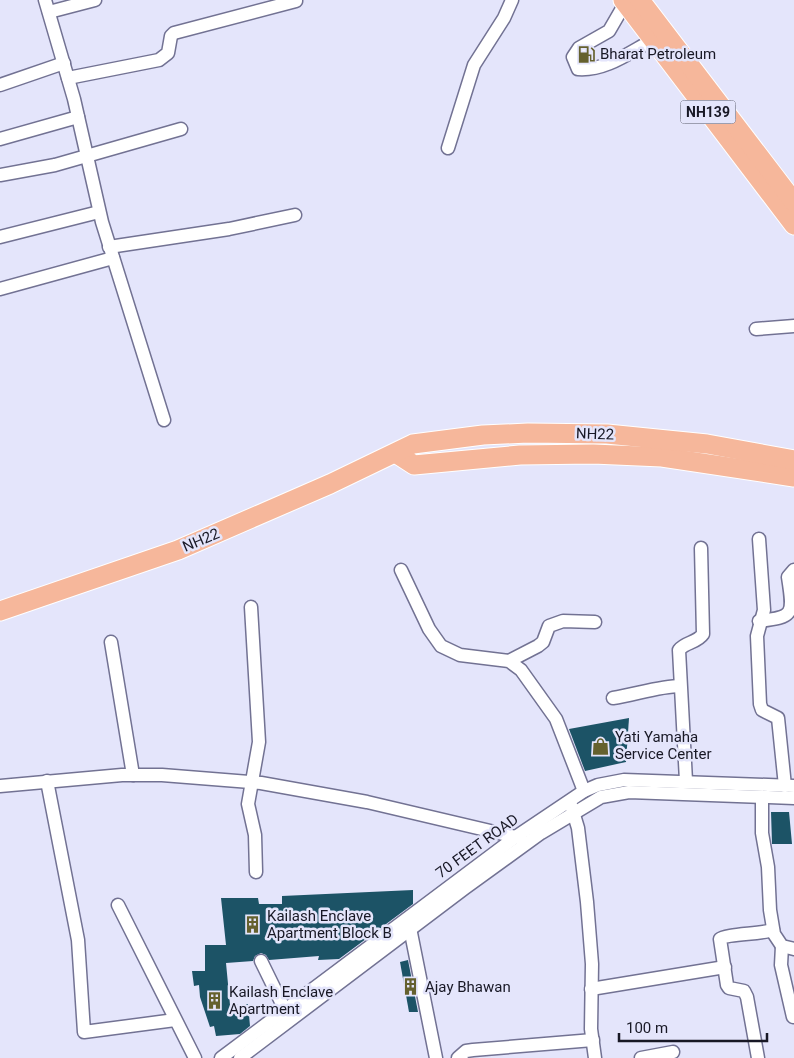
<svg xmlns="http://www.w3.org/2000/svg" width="794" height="1058" font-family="Roboto,sans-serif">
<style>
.building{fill:#1c5366}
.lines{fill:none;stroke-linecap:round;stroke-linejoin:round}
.minor-casing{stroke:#727293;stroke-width:15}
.highway-casing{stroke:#fff;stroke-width:21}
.minor{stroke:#fff;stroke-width:12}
.highway{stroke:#f6b79b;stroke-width:19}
.labels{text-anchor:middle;stroke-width:5;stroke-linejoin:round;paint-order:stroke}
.shield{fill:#e4e5fb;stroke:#555665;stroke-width:1}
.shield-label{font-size:14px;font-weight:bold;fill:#181825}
.poi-label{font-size:15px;fill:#181825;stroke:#e4e5fb;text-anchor:start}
.street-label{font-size:15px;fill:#181825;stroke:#e4e5fb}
</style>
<rect width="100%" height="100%" fill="#e4e5fb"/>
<g class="building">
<polygon points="629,718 626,762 585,771 569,729"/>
<polygon points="771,812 789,812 792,844 772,844"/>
<polygon points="413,890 413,904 339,959 318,960 319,956 269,960 266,955 261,953 255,956 253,961 226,963 230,1005 248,1004 250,1026 240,1034 216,1036 214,1026 210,1027 200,997 199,985 194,986 192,971 205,971 205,945 226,945 221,898 258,898 259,904 282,904 282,896"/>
<polygon points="408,960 418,1012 409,1012 400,962"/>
</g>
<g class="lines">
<defs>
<g id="minor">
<polyline points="45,0 74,99 102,222 164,420"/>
<path d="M627,0L609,31L579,48L573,57L578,69C606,71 630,52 653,40"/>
<polyline points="49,12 95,0"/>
<polyline points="68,78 159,60 168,53 171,36 174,33 296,1"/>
<polyline points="0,85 64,63"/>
<polyline points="0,139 78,117"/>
<polyline points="448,148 474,65 504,18 512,0"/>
<polyline points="0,175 55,165 181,129"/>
<polyline points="0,237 99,212"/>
<polyline points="109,247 229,229 295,215"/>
<polyline points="0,289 113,258"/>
<polyline points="756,329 794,326"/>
<polyline points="759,539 764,610 757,636 760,704 762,710 778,718 785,786"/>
<polyline points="401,570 429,629 441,646 460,655 509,661 521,670 556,719 584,791"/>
<polyline points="251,607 259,742 248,804 255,835 256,872"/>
<path d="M759,621C794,617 794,615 788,577L794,570"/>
<polyline points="111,642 133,775"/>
<polyline points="509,661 538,646 543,642 549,626 563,621 595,622"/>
<path d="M613,698C634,695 660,686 680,686"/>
<polyline points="47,781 78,940 84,1032 175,1020"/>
<path d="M686,781L679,650C685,642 697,643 703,634L701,548"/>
<polyline points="0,786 122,775 162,775 261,783 367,802 520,838"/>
<polyline points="762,797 762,833 768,867 770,910 774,934 782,946 794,949"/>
<polyline points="571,805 578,828 587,902 592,964 591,1029 595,1058"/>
<polyline points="118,905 195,1058"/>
<polyline points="409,923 436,1058"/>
<polyline points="782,946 781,965 793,1017"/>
<polyline points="261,961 285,1010"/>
<polyline points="591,989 725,967"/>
<polyline points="221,1058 517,836 584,791 598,785 624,780 794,786"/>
<polyline points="240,1058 465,888 541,833 601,797 629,792 794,798"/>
<polyline points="458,1058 466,1051 473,1050 593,1040"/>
<polyline points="641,1058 673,1052"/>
<path d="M758,1058L747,997L744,991L729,988L727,985L720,939C725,934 762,934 773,930"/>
</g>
<g id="highway">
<polyline points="623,0 794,225"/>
<polyline points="640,0 794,202"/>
<polyline points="397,454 414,465 520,455 593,454 662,457 794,477"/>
<polyline points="0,611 178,550 330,484 413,444 483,435 528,433 607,434 707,444 794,460"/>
</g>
</defs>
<use href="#minor" class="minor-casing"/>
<use href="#highway" class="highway-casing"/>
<use href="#minor" class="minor"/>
<use href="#highway" class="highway"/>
</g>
<defs>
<symbol id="fuel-bare" viewBox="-9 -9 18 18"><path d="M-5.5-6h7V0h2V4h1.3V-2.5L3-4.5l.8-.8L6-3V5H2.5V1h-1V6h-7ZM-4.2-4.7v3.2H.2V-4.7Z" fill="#65612e" stroke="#e4e5fb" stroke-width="2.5" paint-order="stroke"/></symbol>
<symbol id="shop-bare" viewBox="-9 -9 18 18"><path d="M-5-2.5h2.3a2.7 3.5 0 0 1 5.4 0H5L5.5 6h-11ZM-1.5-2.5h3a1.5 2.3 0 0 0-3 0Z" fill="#65612e" stroke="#e4e5fb" stroke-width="2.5" paint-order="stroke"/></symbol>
<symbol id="building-bare" viewBox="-9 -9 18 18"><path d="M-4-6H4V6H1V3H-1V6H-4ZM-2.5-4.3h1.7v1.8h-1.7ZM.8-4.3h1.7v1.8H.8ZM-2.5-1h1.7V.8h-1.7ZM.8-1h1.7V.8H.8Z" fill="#65612e" stroke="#e4e5fb" stroke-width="2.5" paint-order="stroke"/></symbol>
</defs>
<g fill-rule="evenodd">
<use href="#fuel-bare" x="574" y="42" width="25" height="25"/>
<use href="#shop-bare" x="588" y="734" width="25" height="25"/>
<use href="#building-bare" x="240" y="912" width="25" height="25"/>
<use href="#building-bare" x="398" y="974" width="25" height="25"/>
<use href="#building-bare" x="202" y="988" width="25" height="25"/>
</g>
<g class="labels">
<rect class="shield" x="680.5" y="100.5" width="55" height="23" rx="4"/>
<g class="shield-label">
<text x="708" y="117">NH139</text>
</g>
<g class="poi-label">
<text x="600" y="59">Bharat Petroleum</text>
<text x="615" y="742">Yati Yamaha<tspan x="615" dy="17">Service Center</tspan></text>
<text x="267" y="921">Kailash Enclave<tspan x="267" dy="17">Apartment Block B</tspan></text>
<text x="425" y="992">Ajay Bhawan</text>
<text x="229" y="997">Kailash Enclave<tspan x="229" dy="17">Apartment</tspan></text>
</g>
<g class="street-label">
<text transform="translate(595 434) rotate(2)" y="5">NH22</text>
<text transform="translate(201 540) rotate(-23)" y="5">NH22</text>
<text transform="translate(477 846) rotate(-36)" y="5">70 FEET ROAD</text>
</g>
</g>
<path d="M619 1033v8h148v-8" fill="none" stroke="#181825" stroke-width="2.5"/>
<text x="626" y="1033" font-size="15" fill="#181825" stroke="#e4e5fb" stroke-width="4" paint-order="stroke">100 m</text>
</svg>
